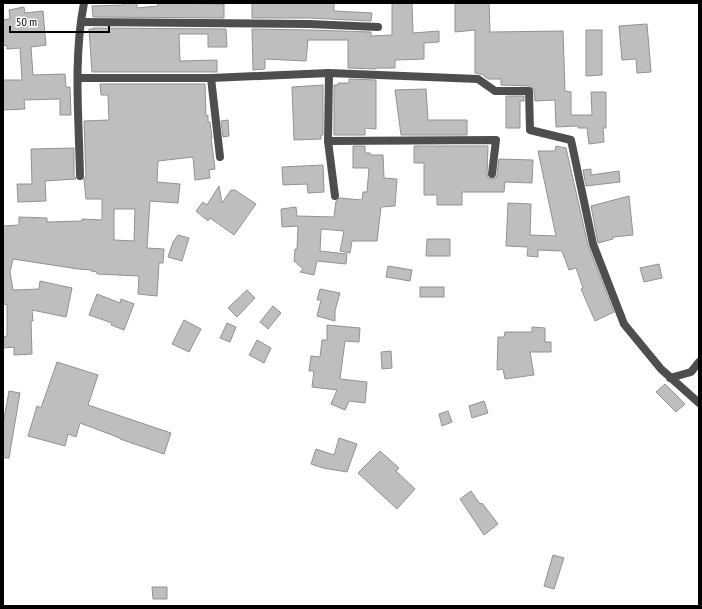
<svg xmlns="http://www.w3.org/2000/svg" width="702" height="609" font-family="'PT Sans Narrow',sans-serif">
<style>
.building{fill:#bebebe;stroke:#929292;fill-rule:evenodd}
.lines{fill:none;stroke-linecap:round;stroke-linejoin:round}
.minor{stroke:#4e4e4e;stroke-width:8}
</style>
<rect width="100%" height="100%" fill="#fff"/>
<g class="building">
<polygon points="124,3 137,3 137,8 158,6 158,3 224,4 224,18 93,17 92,6 124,5"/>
<polygon points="252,3 334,3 334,11 372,13 371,21 309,18 252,18"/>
<polygon points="392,3 412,3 413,33 439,31 439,42 424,43 424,59 395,60 395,68 376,68 376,69 348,68 348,40 308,40 306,61 265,59 265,69 253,70 252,29 309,30 371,32 371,36 392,35"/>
<polygon points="455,3 489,3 490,32 563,31 565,91 571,92 571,115 592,115 591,92 606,92 606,128 603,128 604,142 589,144 587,128 578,128 578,126 556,127 555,100 535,101 534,90 531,86 501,85 501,79 488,79 484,76 484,75 475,73 475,30 455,32"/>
<polygon points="24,7 25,13 43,11 46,45 31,47 33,75 65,74 66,87 70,87 71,115 60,115 60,99 24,100 25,109 3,110 3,80 22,80 20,48 7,49 7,45 3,46 3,20 10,19 9,10"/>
<polygon points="647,24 651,72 637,73 636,59 622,60 619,26"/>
<polygon points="93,28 226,29 227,47 208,47 208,34 179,34 180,61 217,60 217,72 92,72 89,29 93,29"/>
<polygon points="586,30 602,30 602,75 586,76"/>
<polygon points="349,79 376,80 376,129 365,128 365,135 334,135 334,85 338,85 338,83 349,83"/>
<path d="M100,84H205L206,116L208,115V122H210L212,138H211L215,169L209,170L210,178L195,180L193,157L158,161L157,182L180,184L178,203L150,201L147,248L164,249L163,263H159L157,296L138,294L139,276L97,274V272L91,271L92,270L78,269L13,259L10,272L13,290L39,289L40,281L72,288L66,317L32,310L33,321H31L32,354L14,355V347L3,348V337L7,336V304L3,305V226L19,225V217L47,218V222L82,221V219L102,220V199H86L84,179L86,176L84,121L109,120L108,95H101ZM114,209H135L134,241L114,240Z"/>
<polygon points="323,85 323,135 321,135 321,139 294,140 292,87"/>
<polygon points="426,89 428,120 467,120 467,135 401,135 395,90"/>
<polygon points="506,96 524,96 524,101 520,101 520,128 506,128"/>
<polygon points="228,120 229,136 223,137 221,121"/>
<polygon points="353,146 365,146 365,153 370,153 370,155 383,155 384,178 397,179 395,206 381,207 377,241 352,241 350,253 340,251 344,231 321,229 320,251 347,254 346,264 317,261 314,275 300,272 303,269 294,261 295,249 297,249 298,226 282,227 281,209 296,207 297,216 334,217 336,201 340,198 362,200 363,192 367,192 369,168 353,168"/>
<polygon points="414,146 488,146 487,174 488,178 492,179 496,178 497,175 499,159 533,160 532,183 505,182 504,192 462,192 462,205 437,205 437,195 424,195 424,163 414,163"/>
<polygon points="556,146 566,148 588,245 614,312 595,321 581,289 583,288 576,268 569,270 562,251 538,250 538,257 527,256 528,247 506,246 508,203 531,204 530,235 556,236 538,151 555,151"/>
<polygon points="74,148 74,176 76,179 45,181 46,201 18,202 17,184 32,184 31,149"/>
<polygon points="323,165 324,192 308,193 307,184 283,185 282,167"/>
<polygon points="591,169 591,175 619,171 620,182 586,186 583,170"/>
<polygon points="219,186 222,203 231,190 235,190 256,204 234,235 210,218 208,221 196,211 203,202 207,205"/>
<polygon points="629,196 633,235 613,237 613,239 598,243 591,206"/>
<polygon points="178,235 189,238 182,261 168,257 173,242"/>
<polygon points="427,239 450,239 450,256 426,256"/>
<polygon points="659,264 662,278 644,282 640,268"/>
<polygon points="388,266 412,270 410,281 386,277"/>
<rect x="420" y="287" width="24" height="10"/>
<polygon points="320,289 340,293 335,311 335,321 317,316 321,300 317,300"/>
<polygon points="247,290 255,298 237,317 228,308"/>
<polygon points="97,294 120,303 121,299 134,304 124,330 111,325 112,323 89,315"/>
<polygon points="273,306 281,313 268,329 260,322"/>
<polygon points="184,320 201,329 189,352 172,344"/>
<polygon points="227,323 236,327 230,342 220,338"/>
<polygon points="327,325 360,328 359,342 345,341 340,379 367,382 365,403 349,401 345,410 331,404 337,390 312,387 314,371 309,371 311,356 320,357 322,340 327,340"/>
<polygon points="532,327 545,328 545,342 551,342 551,352 530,352 534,375 505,379 503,369 497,370 498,337 504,337 505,332 532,332"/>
<polygon points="257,340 271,348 264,363 249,355"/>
<polygon points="391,351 392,368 382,369 381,352"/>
<polygon points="57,362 98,375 88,405 171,433 164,454 120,439 120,438 80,423 76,437 68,434 65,446 28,436 37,406 41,408"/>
<polygon points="665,384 685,404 676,412 656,392"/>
<polygon points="9,391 20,393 9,458 3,458 3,425"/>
<polygon points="484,401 488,413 472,418 469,406"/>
<polygon points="448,411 452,422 442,426 439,414"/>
<polygon points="339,438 357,444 347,472 323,468 311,464 316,449 334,455"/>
<polygon points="380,451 399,468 396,471 415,489 397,509 358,473"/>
<polygon points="471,491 480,504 482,503 498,524 484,535 460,499"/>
<polygon points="553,555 564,558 554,589 544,586"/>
<polygon points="152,587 167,587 167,599 153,599"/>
</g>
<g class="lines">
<g class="minor">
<polyline points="81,22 309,24 378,27"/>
<polyline points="329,73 328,141 335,196"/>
<polyline points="78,78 211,78 329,73 478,79 495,91 529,91 530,130 571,140 593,244 624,324 661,369 699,403"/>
<polyline points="211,78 220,157"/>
<polyline points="328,141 496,140 492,174"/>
<path d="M80,176C79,119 73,59 84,3"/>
<polyline points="670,378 691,372 699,362"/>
</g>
</g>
<rect width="702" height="609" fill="none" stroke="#000000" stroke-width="8"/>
<path d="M10 26v6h99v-6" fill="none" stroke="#000000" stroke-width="2"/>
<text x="16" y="26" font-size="12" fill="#000000" stroke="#ffffff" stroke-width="3" paint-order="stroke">50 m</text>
</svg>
